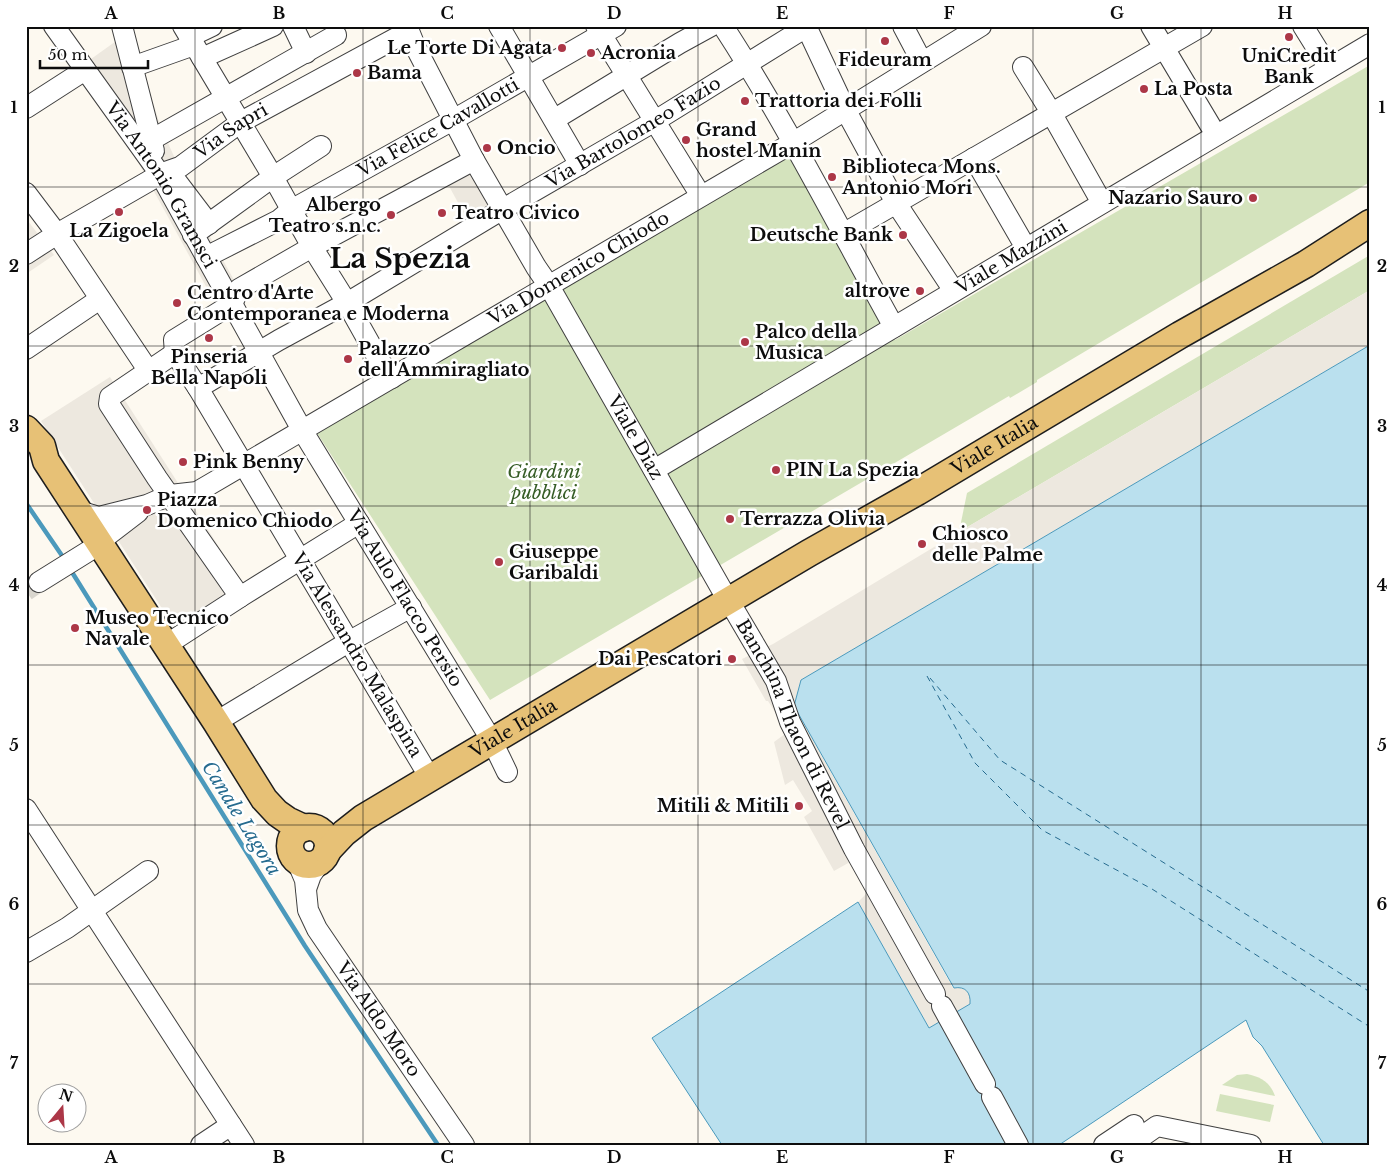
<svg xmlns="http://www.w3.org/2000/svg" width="1396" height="1171" font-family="'Libre Baskerville',serif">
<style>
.green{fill:#d4e3bd}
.plaza{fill:#ede8df}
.water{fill:#bae0ee;stroke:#4b99bc}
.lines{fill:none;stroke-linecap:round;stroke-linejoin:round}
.stream{stroke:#4b99bc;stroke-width:4.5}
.ferry{stroke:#266b8f;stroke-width:1;stroke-dasharray:6 5;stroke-linecap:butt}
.minor-tunnel{stroke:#d9d6ce;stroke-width:20;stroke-dasharray:20 10;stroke-linecap:butt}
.minor-casing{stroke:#404040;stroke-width:22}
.major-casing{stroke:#1e1e1e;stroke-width:29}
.minor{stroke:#fff;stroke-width:20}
.major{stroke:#e7c176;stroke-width:26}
.grid{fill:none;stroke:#0d0d0d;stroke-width:1;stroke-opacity:0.55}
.poi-dot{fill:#ac3747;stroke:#fff;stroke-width:2}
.labels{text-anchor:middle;stroke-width:5;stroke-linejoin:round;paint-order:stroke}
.poi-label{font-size:18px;font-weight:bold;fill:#0d0d0d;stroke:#fff;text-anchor:start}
.street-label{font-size:18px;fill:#0d0d0d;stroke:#fff}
.park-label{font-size:18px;font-style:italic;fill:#365d26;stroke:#fff}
.water-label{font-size:19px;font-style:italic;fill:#266b8f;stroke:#fff}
.town-label{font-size:28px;font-weight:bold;fill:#0d0d0d;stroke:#fff}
.neatline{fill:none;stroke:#0d0d0d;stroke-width:2}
.grid-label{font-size:16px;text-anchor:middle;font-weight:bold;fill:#0d0d0d}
</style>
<rect width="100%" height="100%" fill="#fdf9f0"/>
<g class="green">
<polygon points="1370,65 1370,182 1037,380 1037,382 1010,398 1009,396 490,700 317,433 789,153 895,340"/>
<polygon points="1370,255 1370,290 959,532 967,493"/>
<path d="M1247,1074C1261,1077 1270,1082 1275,1096L1222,1085L1237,1075Z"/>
<polygon points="1220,1094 1274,1105 1270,1122 1216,1111"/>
</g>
<g class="plaza">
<polygon points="133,37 160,125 209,235 239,289 220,312 127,142 77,69 119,39"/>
<polygon points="484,156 513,208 473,230 444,177"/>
<polygon points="28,221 54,255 26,274 26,222"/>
<polygon points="1370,290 1370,345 801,680 794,707 953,988 959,987 966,990 970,996 970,1004 965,1008 929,1028 858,902 868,892 850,862 834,871 804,817 812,811 793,780 785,785 774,742 785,734 779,724 781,722 768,701 766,701 742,659 773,644 959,532"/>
<polygon points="110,377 253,600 185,644 41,421"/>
</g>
<path class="water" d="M1370,345V1145H1324L1262,1046L1253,1037L1246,1020L1059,1145H722L652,1038L858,902L929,1028L970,1004C971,992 965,986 954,988L794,706L801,680Z"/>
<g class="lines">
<g class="stream">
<polyline points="26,503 65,560"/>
<polyline points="70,569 305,946 438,1145"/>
</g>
<g class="ferry">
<polyline points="927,676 975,763 1042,830 1152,889 1370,1027"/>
<polyline points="930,678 1000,760 1370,992"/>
</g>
<polyline class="minor-tunnel" points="26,591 39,582"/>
<defs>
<g id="minor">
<path id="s1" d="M54,26L160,174L302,430L492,741L507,772"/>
<polyline points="122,26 154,151"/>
<polyline points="183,26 273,177 312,247 347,303 379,360 392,378"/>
<polyline points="293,26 306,53"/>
<path id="s2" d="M407,26L415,46L474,160L536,267L549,286L722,590"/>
<polyline points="499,26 580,165"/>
<polyline points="596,26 701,196"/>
<path d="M723,26C786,123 838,226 894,327"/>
<polyline points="806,26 845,109 896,203 954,291"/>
<polyline points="903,26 922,62"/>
<polyline points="1151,26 1216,135"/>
<polyline points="1303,26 1329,68"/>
<polyline points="189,37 212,26"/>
<polyline points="202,58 273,26"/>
<polyline points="132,67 194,45"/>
<polyline points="1023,67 1049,109 1102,203"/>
<polyline points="26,108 85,70"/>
<polyline points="555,119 680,43 711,26"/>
<polyline points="151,140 336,35"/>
<polyline points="974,158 1026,248"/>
<polyline points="171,174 209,224"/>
<polyline points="26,193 57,234 148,370"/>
<polyline points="843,234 1202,26"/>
<polyline points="193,235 273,177 321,146"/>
<path id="s3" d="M26,254L57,234L149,181L160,174L180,167L241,122L409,31"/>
<path id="s4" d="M206,257L279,220L291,210L453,120L616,26"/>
<polyline points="26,349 100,299"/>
<path id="s5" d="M198,388L279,340L347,303L503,209L655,121L808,26"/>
<path id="s6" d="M654,470L1370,44"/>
<path id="s7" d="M79,511L99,517L147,505L170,495L197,492L794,142L981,26"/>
<polyline points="39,582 100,544 108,535 138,512"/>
<polyline points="240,597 359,523"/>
<path id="s8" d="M729,601L776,681L790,722L854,849L935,994"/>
<polyline points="166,645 240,597 157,478 109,404 110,397 175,353"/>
<polyline points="216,722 350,641 411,607"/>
<polyline points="430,778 198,388 175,353 174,340 232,304 239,289 312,247 474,160"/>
<polyline points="26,809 244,1145"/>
<path id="s9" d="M297,861L305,880L308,910L317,929L464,1145"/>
<polyline points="306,889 311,875 320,862"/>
<polyline points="26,952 67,928 148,871"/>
<polyline points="942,1006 985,1084"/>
<polyline points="992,1097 1018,1145"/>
<polyline points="201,1145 231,1125"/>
<polyline points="1104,1145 1134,1125"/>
<polyline points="1130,1145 1157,1126 1251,1145"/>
</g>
<g id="major">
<polyline points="26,429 42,446 46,461 216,722 264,799 277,813 287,820 304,828"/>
<circle cx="309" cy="846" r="19"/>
<path id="s10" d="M327,851L344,833L363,818L430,778L809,553L917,492L1180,335L1306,264L1370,223"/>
</g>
</defs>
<use href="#minor" class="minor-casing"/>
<use href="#major" class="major-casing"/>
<use href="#minor" class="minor"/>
<use href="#major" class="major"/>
</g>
<path class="grid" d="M195,26V1145M363,26V1145M530,26V1145M698,26V1145M866,26V1145M1033,26V1145M1201,26V1145M26,187H1370M26,346H1370M26,506H1370M26,665H1370M26,825H1370M26,984H1370"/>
<g class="poi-dot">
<circle cx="1289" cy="37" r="5"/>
<circle cx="885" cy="41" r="5"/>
<circle cx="562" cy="48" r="5"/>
<circle cx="591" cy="53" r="5"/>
<circle cx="357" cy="73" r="5"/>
<circle cx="1144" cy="89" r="5"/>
<circle cx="745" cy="101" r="5"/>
<circle cx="686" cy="140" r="5"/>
<circle cx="487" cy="148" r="5"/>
<circle cx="832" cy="177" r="5"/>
<circle cx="1253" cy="198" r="5"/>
<circle cx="119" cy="212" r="5"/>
<circle cx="442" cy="213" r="5"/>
<circle cx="391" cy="215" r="5"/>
<circle cx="903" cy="235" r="5"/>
<circle cx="920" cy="291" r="5"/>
<circle cx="177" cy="303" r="5"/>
<circle cx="209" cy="338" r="5"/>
<circle cx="745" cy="342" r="5"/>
<circle cx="348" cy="359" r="5"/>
<circle cx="183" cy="462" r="5"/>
<circle cx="776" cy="470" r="5"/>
<circle cx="147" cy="510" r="5"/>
<circle cx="730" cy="519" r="5"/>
<circle cx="922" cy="544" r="5"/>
<circle cx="499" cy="562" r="5"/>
<circle cx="75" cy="628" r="5"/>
<circle cx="732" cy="659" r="5"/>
<circle cx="799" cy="806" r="5"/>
</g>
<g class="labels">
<g class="poi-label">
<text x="552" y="54" text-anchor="end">Le Torte Di Agata</text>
<text x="601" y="59">Acronia</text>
<text x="1289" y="62" text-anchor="middle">UniCredit<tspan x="1289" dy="21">Bank</tspan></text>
<text x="885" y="66" text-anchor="middle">Fideuram</text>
<text x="367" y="79">Bama</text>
<text x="1154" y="95">La Posta</text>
<text x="755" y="107">Trattoria dei Folli</text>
<text x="696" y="136">Grand<tspan x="696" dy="21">hostel Manin</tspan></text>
<text x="497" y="154">Oncio</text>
<text x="842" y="173">Biblioteca Mons.<tspan x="842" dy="21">Antonio Mori</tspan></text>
<text x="1243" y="204" text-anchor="end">Nazario Sauro</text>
<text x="381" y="211" text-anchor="end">Albergo<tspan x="381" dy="21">Teatro s.n.c.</tspan></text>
<text x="452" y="219">Teatro Civico</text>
<text x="119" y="237" text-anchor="middle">La Zigoela</text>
<text x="893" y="241" text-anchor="end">Deutsche Bank</text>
<text x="910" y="297" text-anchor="end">altrove</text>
<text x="187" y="299">Centro d'Arte<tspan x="187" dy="21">Contemporanea e Moderna</tspan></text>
<text x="755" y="338">Palco della<tspan x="755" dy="21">Musica</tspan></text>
<text x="358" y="355">Palazzo<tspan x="358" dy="21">dell'Ammiragliato</tspan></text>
<text x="209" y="363" text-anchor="middle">Pinseria<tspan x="209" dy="21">Bella Napoli</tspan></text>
<text x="193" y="468">Pink Benny</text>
<text x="786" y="476">PIN La Spezia</text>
<text x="157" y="506">Piazza<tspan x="157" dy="21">Domenico Chiodo</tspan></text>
<text x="740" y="525">Terrazza Olivia</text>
<text x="932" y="540">Chiosco<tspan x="932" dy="21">delle Palme</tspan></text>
<text x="509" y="558">Giuseppe<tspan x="509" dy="21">Garibaldi</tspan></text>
<text x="85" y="624">Museo Tecnico<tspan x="85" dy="21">Navale</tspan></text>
<text x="722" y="665" text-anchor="end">Dai Pescatori</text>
<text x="789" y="812" text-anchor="end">Mitili &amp; Mitili</text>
</g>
<g class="street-label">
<text dy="6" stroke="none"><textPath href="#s4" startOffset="266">Via Felice Cavallotti</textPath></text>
<text dy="6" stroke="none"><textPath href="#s3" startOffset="240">Via Sapri</textPath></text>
<text dy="6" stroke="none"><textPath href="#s5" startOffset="505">Via Bartolomeo Fazio</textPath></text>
<text dy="6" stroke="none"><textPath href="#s1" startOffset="192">Via Antonio Gramsci</textPath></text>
<text dy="6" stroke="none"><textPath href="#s6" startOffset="416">Viale Mazzini</textPath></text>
<text dy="6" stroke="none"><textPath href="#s7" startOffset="565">Via Domenico Chiodo</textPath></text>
<text dy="6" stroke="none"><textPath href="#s2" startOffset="471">Viale Diaz</textPath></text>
<text dy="6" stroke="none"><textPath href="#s10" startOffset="782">Viale Italia</textPath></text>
<text dy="6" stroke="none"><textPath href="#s1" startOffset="672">Via Aulo Flacco Persio</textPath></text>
<text transform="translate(357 655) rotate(59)" y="6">Via Alessandro Malaspina</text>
<text dy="6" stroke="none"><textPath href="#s8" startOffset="139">Banchina Thaon di Revel</textPath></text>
<text dy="6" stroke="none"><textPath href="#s10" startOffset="224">Viale Italia</textPath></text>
<text dy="6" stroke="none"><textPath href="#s9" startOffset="181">Via Aldo Moro</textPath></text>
</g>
<g class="park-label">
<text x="544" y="478">Giardini<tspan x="544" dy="21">pubblici</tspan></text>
</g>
<g class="water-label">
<text transform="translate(242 818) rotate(58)" y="7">Canale Lagora</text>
</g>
<g class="town-label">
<text x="400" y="268">La Spezia</text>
</g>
</g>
<rect width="1396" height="1171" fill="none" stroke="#ffffff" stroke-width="55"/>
<g transform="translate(62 1108) rotate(18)"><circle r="24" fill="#ffffff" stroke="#9e9e9e"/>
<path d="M0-4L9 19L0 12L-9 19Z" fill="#ac3747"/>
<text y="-8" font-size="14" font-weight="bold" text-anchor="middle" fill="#0d0d0d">N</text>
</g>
<path d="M40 60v8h108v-8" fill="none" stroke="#0d0d0d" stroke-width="2.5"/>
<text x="48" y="60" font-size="15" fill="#0d0d0d" stroke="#ffffff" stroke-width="4" paint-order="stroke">50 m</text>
<rect x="28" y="28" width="1340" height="1116" class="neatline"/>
<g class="grid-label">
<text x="111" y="19">A</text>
<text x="279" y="19">B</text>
<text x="447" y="19">C</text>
<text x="614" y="19">D</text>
<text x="782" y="19">E</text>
<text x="949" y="19">F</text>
<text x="1117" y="19">G</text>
<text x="1285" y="19">H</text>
<text x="14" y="113">1</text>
<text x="1382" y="113">1</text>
<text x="14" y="272">2</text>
<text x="1382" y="272">2</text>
<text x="14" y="432">3</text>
<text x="1382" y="432">3</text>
<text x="14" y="591">4</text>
<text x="1382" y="591">4</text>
<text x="14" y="751">5</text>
<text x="1382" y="751">5</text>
<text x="14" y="910">6</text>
<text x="1382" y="910">6</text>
<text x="14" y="1069">7</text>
<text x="1382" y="1069">7</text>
<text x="111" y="1163">A</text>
<text x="279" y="1163">B</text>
<text x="447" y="1163">C</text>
<text x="614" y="1163">D</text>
<text x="782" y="1163">E</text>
<text x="949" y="1163">F</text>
<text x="1117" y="1163">G</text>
<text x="1285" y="1163">H</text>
</g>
</svg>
